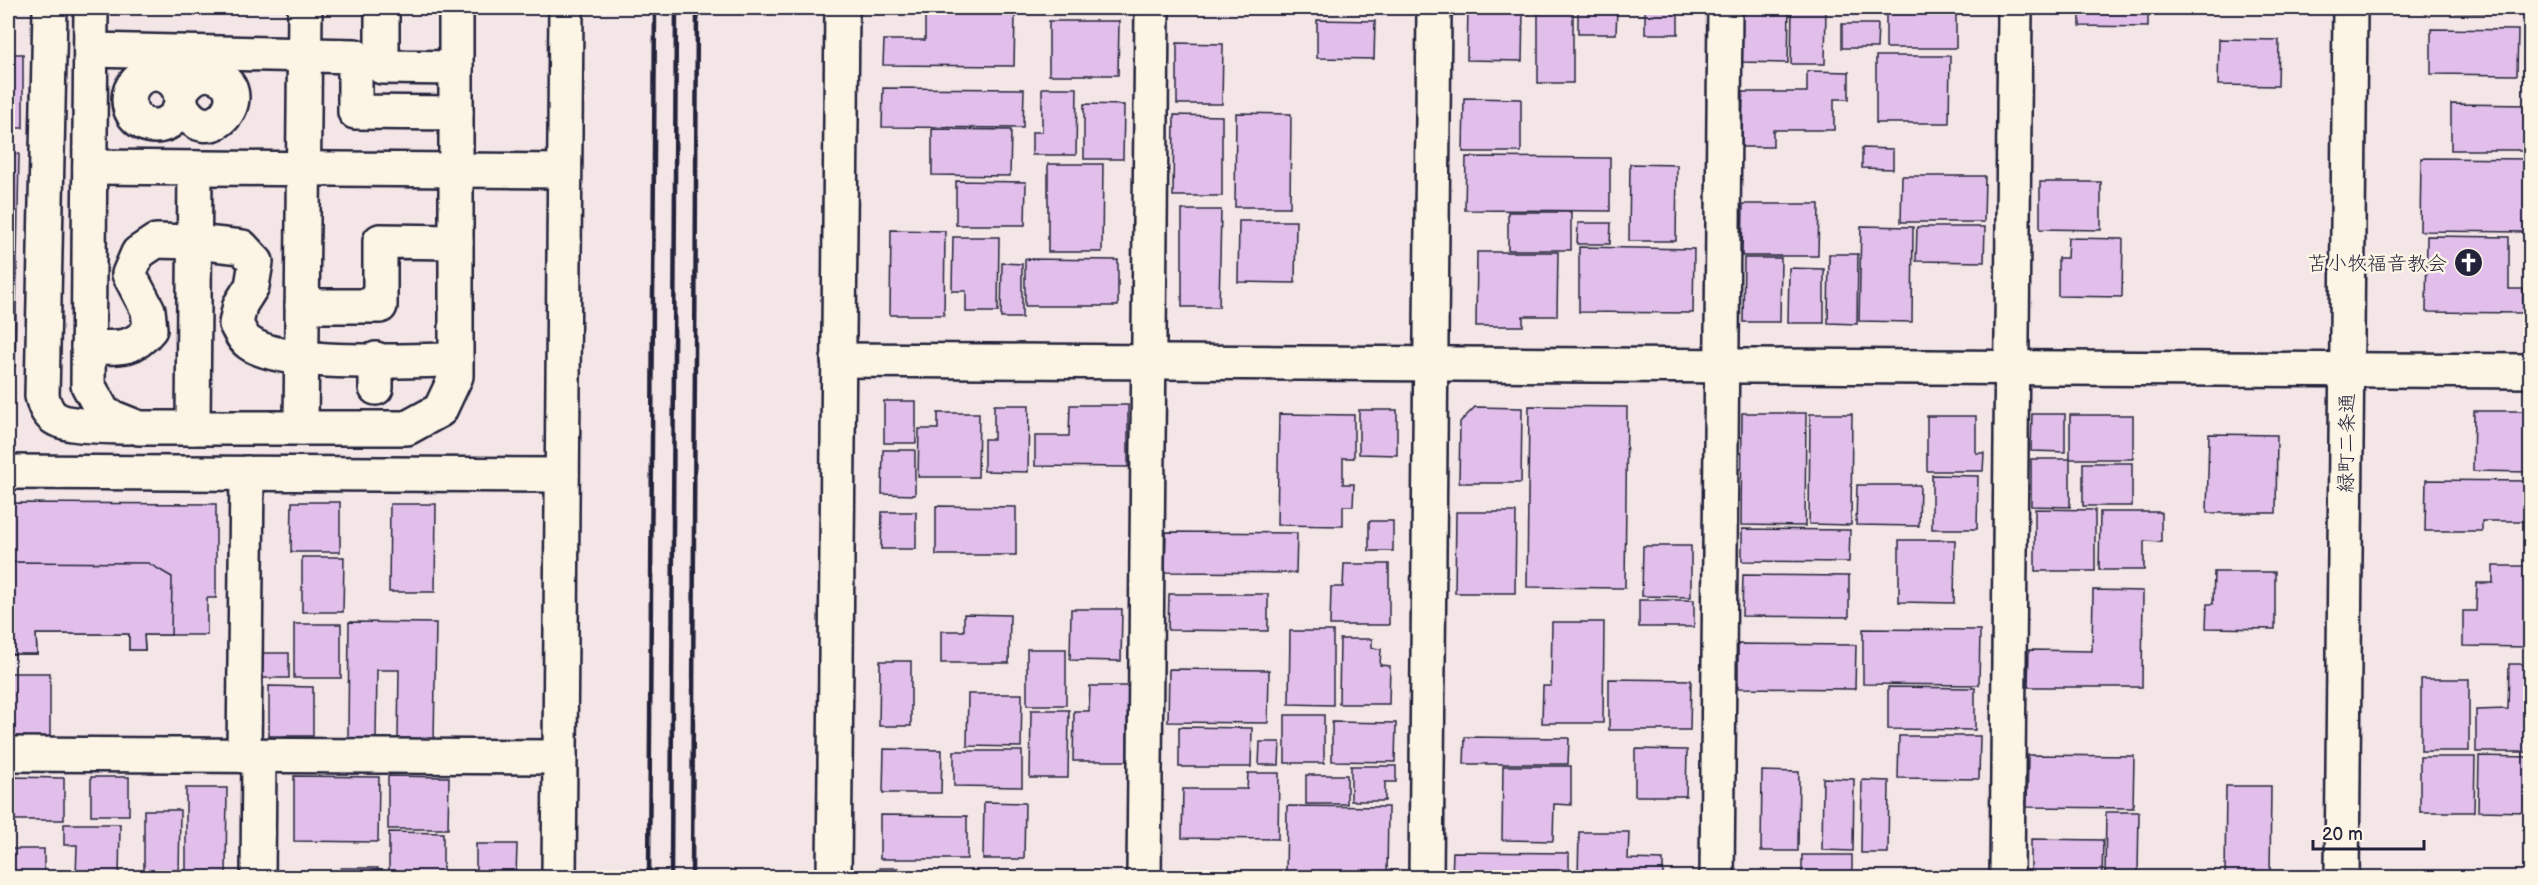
<svg xmlns="http://www.w3.org/2000/svg" width="2538" height="885" font-family="'Balsamiq Sans','Klee One',sans-serif">
<style>
.building{fill:#e1bfea;stroke:#22223b;stroke-width:1.5}
.lines{fill:none;stroke-linecap:round;stroke-linejoin:round}
.minor-casing{stroke:#22223b;stroke-width:38}
.minor{stroke:#fcf5e5;stroke-width:33}
.rail{stroke:#22223b;stroke-width:4.5}
.labels{text-anchor:middle;stroke-width:5;stroke-linejoin:round;paint-order:stroke}
.poi-label{font-size:20px;fill:#22223b;stroke:#fcf5e5;text-anchor:end}
.street-label{font-size:20px;fill:#22223b;stroke:#fcf5e5}
</style>
<rect width="100%" height="100%" fill="#f4e5e6"/>
<filter id="ink" filterUnits="userSpaceOnUse"><feTurbulence type="fractalNoise" baseFrequency=".0167" numOctaves="2"/><feDisplacementMap in="SourceGraphic" scale="12" xChannelSelector="R" yChannelSelector="G"/><feConvolveMatrix kernelMatrix="1 2 1 2 8 2 1 2 1" color-interpolation-filters="sRGB"/></filter>
<g filter="url(#ink)">
<g class="building">
<polygon points="1468,8 1523,8 1522,61 1467,60"/>
<rect x="1538" y="8" width="35" height="75"/>
<polygon points="1578,8 1617,8 1616,34 1578,34"/>
<polygon points="1645,8 1703,8 1703,12 1678,12 1678,34 1645,34"/>
<polygon points="1741,8 1789,8 1788,63 1740,62"/>
<polygon points="1792,8 1826,8 1825,64 1791,64"/>
<rect x="1886" y="8" width="70" height="40"/>
<polygon points="2080,8 2148,8 2148,27 2080,26"/>
<polygon points="2427,8 2530,8 2530,13 2427,12"/>
<polygon points="925,14 1015,14 1014,66 883,65 884,40 925,40"/>
<polygon points="1317,20 1375,21 1374,59 1317,58"/>
<polygon points="1049,21 1119,21 1118,75 1049,75"/>
<polygon points="1842,24 1878,24 1877,48 1842,48"/>
<polygon points="2431,29 2518,30 2517,75 2431,74"/>
<polygon points="2219,39 2279,40 2278,86 2218,85"/>
<polygon points="1177,43 1223,44 1222,104 1177,104"/>
<rect x="8" y="54" width="15" height="74"/>
<polygon points="1876,56 1950,56 1949,123 1876,123"/>
<polygon points="1807,71 1849,72 1849,99 1834,99 1834,130 1773,130 1773,147 1742,147 1743,92 1807,92"/>
<polygon points="883,88 1024,89 1023,128 882,127"/>
<polygon points="1042,88 1077,88 1076,155 1032,155 1032,132 1042,132"/>
<polygon points="1464,98 1521,99 1521,152 1463,152"/>
<polygon points="1084,104 1124,105 1123,159 1084,159"/>
<polygon points="2451,104 2530,105 2530,150 2451,150"/>
<polygon points="1236,113 1291,114 1290,207 1235,207"/>
<polygon points="1174,115 1222,116 1222,196 1173,196"/>
<polygon points="932,129 1011,130 1010,176 932,175"/>
<polygon points="1862,148 1893,149 1893,169 1862,168"/>
<polygon points="8,153 19,154 15,367 8,367"/>
<polygon points="1466,157 1610,158 1610,211 1465,210"/>
<polygon points="2421,158 2530,159 2530,232 2420,231"/>
<polygon points="1048,164 1103,164 1102,252 1048,252"/>
<polygon points="1630,164 1677,165 1676,241 1629,241"/>
<polygon points="1902,176 1985,176 1984,222 1901,222"/>
<polygon points="956,181 1026,182 1025,225 956,225"/>
<polygon points="2040,182 2101,182 2101,230 2040,229"/>
<polygon points="1743,204 1819,204 1818,256 1742,256"/>
<polygon points="1182,210 1221,210 1219,307 1182,307"/>
<rect x="1508" y="212" width="63" height="38"/>
<polygon points="1239,221 1296,221 1295,283 1238,282"/>
<polygon points="1578,223 1611,223 1610,244 1577,244"/>
<polygon points="1861,226 1913,227 1912,322 1859,321"/>
<polygon points="1917,227 1985,227 1984,262 1916,261"/>
<polygon points="891,230 945,231 944,315 890,315"/>
<polygon points="2427,236 2509,237 2509,289 2523,289 2523,313 2426,312"/>
<polygon points="953,237 999,237 998,312 966,312 966,291 952,291"/>
<polygon points="2068,238 2123,239 2122,297 2058,296 2058,258 2067,258"/>
<polygon points="1579,247 1694,249 1693,313 1579,312"/>
<polygon points="1477,252 1558,252 1557,316 1523,316 1523,326 1476,326"/>
<polygon points="1829,254 1858,254 1857,324 1828,323"/>
<polygon points="1744,258 1781,258 1780,322 1743,322"/>
<polygon points="1025,259 1118,260 1118,306 1025,306"/>
<polygon points="1002,263 1022,264 1022,318 1001,318"/>
<polygon points="1789,268 1824,269 1824,323 1788,323"/>
<rect x="884" y="401" width="32" height="42"/>
<polygon points="994,405 1029,405 1028,472 984,471 984,439 994,439"/>
<polygon points="1070,405 1128,405 1128,467 1035,466 1035,436 1069,436"/>
<polygon points="1529,406 1627,407 1625,588 1527,587"/>
<polygon points="1475,407 1522,408 1521,483 1459,483 1460,422"/>
<polygon points="1359,410 1397,410 1397,455 1359,454"/>
<polygon points="2474,411 2530,411 2530,472 2473,471"/>
<polygon points="938,413 979,413 978,477 918,477 919,429 938,429"/>
<polygon points="1742,413 1806,413 1805,526 1741,525"/>
<polygon points="1279,414 1354,415 1354,458 1343,458 1343,484 1354,484 1353,506 1343,506 1343,526 1277,525"/>
<polygon points="1810,414 1852,414 1851,525 1809,524"/>
<polygon points="2032,414 2065,414 2065,452 2031,451"/>
<rect x="2070" y="415" width="63" height="44"/>
<polygon points="1927,416 1976,416 1976,453 1984,453 1983,471 1927,471"/>
<polygon points="2209,434 2277,435 2276,513 2207,513"/>
<polygon points="883,450 915,450 915,495 882,494"/>
<polygon points="2031,459 2070,459 2070,507 2031,506"/>
<rect x="2083" y="463" width="49" height="43"/>
<polygon points="1932,475 1978,476 1977,529 1932,529"/>
<polygon points="2426,480 2530,481 2530,521 2482,521 2482,531 2425,531"/>
<polygon points="1857,485 1920,485 1919,526 1856,525"/>
<polygon points="292,502 340,502 340,552 291,552"/>
<polygon points="8,503 216,504 216,598 207,598 207,635 144,635 145,650 129,650 129,634 36,634 37,654 8,654"/>
<polygon points="390,504 436,504 435,592 389,592"/>
<polygon points="936,506 1016,507 1016,555 936,555"/>
<polygon points="2035,509 2095,510 2095,571 2035,571"/>
<polygon points="882,512 916,512 916,549 881,549"/>
<polygon points="1456,512 1516,512 1515,593 1455,593"/>
<polygon points="2100,512 2161,512 2161,542 2144,541 2144,570 2099,570"/>
<rect x="1369" y="521" width="24" height="30"/>
<polygon points="1742,529 1850,530 1849,562 1742,561"/>
<polygon points="1166,532 1297,533 1296,573 1165,572"/>
<polygon points="1899,540 1955,540 1954,603 1899,602"/>
<polygon points="1643,546 1691,546 1691,597 1642,596"/>
<polygon points="302,557 344,557 343,612 302,612"/>
<polygon points="8,562 148,563 172,577 171,635 144,635 145,650 129,650 129,634 36,634 37,654 8,654"/>
<polygon points="1344,564 1389,564 1389,625 1330,625 1331,587 1343,587"/>
<polygon points="2493,566 2529,566 2528,647 2463,646 2463,611 2476,611 2477,583 2493,583"/>
<polygon points="2214,572 2275,572 2275,629 2206,628 2207,604 2213,604"/>
<polygon points="1743,575 1849,576 1849,617 1742,616"/>
<polygon points="2093,590 2143,591 2142,687 2028,687 2029,650 2092,651"/>
<polygon points="1169,594 1268,594 1268,631 1168,630"/>
<rect x="1639" y="600" width="55" height="27"/>
<polygon points="1071,609 1122,609 1121,661 1070,660"/>
<polygon points="964,614 1010,615 1009,663 941,663 941,631 964,631"/>
<polygon points="349,622 436,623 434,739 398,738 399,670 377,670 376,738 348,738"/>
<polygon points="1552,622 1604,622 1603,723 1542,723 1543,686 1551,686"/>
<rect x="294" y="624" width="47" height="54"/>
<polygon points="1863,629 1980,630 1979,685 1863,684"/>
<polygon points="1290,631 1333,631 1333,705 1289,704"/>
<polygon points="1340,639 1372,639 1372,648 1381,649 1380,665 1390,666 1389,704 1339,704"/>
<polygon points="1738,644 1856,645 1855,689 1738,688"/>
<rect x="1027" y="649" width="39" height="56"/>
<rect x="254" y="653" width="35" height="25"/>
<polygon points="880,661 911,661 911,726 879,726"/>
<polygon points="2509,664 2530,664 2529,752 2476,752 2476,710 2508,709"/>
<polygon points="1169,669 1269,670 1268,723 1168,722"/>
<polygon points="8,673 50,673 50,742 8,741"/>
<polygon points="1609,679 1691,680 1690,730 1609,730"/>
<rect x="2421" y="679" width="48" height="72"/>
<polygon points="269,686 313,687 313,736 269,736"/>
<polygon points="1090,686 1128,686 1127,761 1073,761 1074,711 1089,711"/>
<polygon points="1888,687 1975,688 1975,730 1888,729"/>
<polygon points="968,694 1022,694 1021,747 967,746"/>
<polygon points="1031,710 1069,710 1068,778 1030,778"/>
<rect x="1285" y="715" width="39" height="48"/>
<polygon points="1332,722 1396,723 1395,762 1332,761"/>
<polygon points="1179,727 1252,728 1251,767 1179,767"/>
<polygon points="1899,736 1980,736 1979,779 1898,778"/>
<polygon points="1465,737 1569,738 1568,764 1464,764"/>
<polygon points="1260,742 1280,742 1279,765 1259,765"/>
<polygon points="884,749 942,750 941,793 883,793"/>
<polygon points="1635,749 1687,750 1686,796 1635,796"/>
<polygon points="954,751 1022,751 1022,787 954,786"/>
<polygon points="2028,755 2134,756 2133,808 2027,807"/>
<polygon points="2479,756 2529,757 2528,812 2478,811"/>
<polygon points="2420,757 2475,757 2474,812 2420,812"/>
<polygon points="1351,766 1396,766 1396,782 1385,782 1385,801 1351,801"/>
<polygon points="1503,766 1571,766 1571,805 1554,804 1553,841 1502,840"/>
<polygon points="1762,771 1799,772 1798,851 1761,851"/>
<polygon points="1248,773 1279,773 1278,839 1182,838 1183,789 1247,789"/>
<rect x="1306" y="775" width="41" height="29"/>
<polygon points="294,776 379,777 378,842 294,841"/>
<polygon points="388,776 449,777 448,829 388,829"/>
<polygon points="8,777 64,778 64,820 8,820"/>
<rect x="91" y="777" width="38" height="38"/>
<polygon points="1823,778 1854,779 1853,851 1822,850"/>
<polygon points="1862,780 1889,781 1888,853 1861,853"/>
<polygon points="2226,786 2271,786 2270,878 2225,878"/>
<polygon points="186,788 227,788 226,878 186,878"/>
<polygon points="984,802 1025,803 1024,859 983,859"/>
<polygon points="1287,806 1388,807 1387,878 1286,878"/>
<polygon points="144,810 180,810 179,878 144,878"/>
<polygon points="2106,812 2139,812 2138,873 2105,873"/>
<polygon points="880,815 967,816 967,859 880,859"/>
<polygon points="64,824 120,824 119,878 76,878 77,845 64,845"/>
<polygon points="389,832 443,833 443,875 389,874"/>
<polygon points="1579,832 1629,832 1628,859 1663,860 1663,878 1578,878"/>
<polygon points="2031,839 2103,840 2102,875 2031,874"/>
<polygon points="476,844 517,844 516,878 476,878"/>
<rect x="8" y="849" width="36" height="29"/>
<polygon points="1453,852 1569,853 1569,878 1452,878"/>
<rect x="1802" y="855" width="50" height="23"/>
<rect x="341" y="868" width="37" height="10"/>
<polygon points="880,868 898,868 897,878 880,878"/>
<rect x="2164" y="876" width="51" height="2"/>
</g>
<g class="lines">
<defs>
<g id="minor">
<path d="M50,8L42,396C44,404 46,411 53,417C67,428 110,426 129,427"/>
<polyline points="91,8 88,385 104,414 139,428 407,428 440,410 456,376 456,8"/>
<polyline points="382,8 382,67 456,68"/>
<polyline points="91,50 355,56 355,112 456,113"/>
<circle cx="155" cy="100" r="26"/>
<path d="M181,105C210,158 260,88 212,75C198,71 188,81 181,92"/>
<polyline points="90,167 564,171"/>
<polyline points="302,306 380,306 380,241 456,242"/>
<path d="M88,347C115,347 132,352 150,329L148,310L129,274L138,253L156,241L195,242L242,247L256,262L252,286L240,305L236,324C239,330 243,339 249,343C284,368 409,360 456,360"/>
<polyline points="376,359 376,388"/>
<polyline points="838,360 2530,371"/>
<polyline points="193,428 195,168"/>
<polyline points="301,428 305,8"/>
<polyline points="8,472 562,475"/>
<polyline points="8,754 560,757"/>
<polyline points="244,756 247,473"/>
<polyline points="258,878 259,756"/>
<polyline points="559,878 566,8"/>
<polyline points="834,878 842,8"/>
<polyline points="1144,878 1152,8"/>
<polyline points="1426,878 1434,8"/>
<polyline points="1717,878 1725,8"/>
<polyline points="2007,878 2015,8"/>
<polyline points="2342,878 2350,8"/>
</g>
</defs>
<use href="#minor" class="minor-casing"/>
<use href="#minor" class="minor"/>
<g class="rail">
<polyline points="649,878 655,8"/>
<polyline points="671,878 676,8"/>
<polyline points="692,878 697,8"/>
</g>
</g>
</g>
<defs>
<symbol id="church-disc" viewBox="-11 -11 22 22"><circle r="9.5" fill="#22223b" stroke="#fcf5e5"/><path d="M-1.2-6h2.4v3.5h3.3v2.4h-3.3V6h-2.4V-.1h-3.3v-2.4h3.3Z" fill="#fff"/></symbol>
</defs>
<g fill-rule="evenodd">
<use href="#church-disc" x="2452" y="246" width="33" height="33"/>
</g>
<g class="labels">
<g class="poi-label">
<text x="2447" y="270">苫小牧福音教会</text>
</g>
<g class="street-label">
<text transform="translate(2346 443) rotate(-89)" y="7">緑町二条通</text>
</g>
</g>
<rect width="2538" height="885" fill="none" stroke="#fcf5e5" stroke-width="30"/>
<rect x="15" y="15" width="2508" height="855" fill="none" stroke="#22223b" stroke-width="2" filter="url(#ink)"/>
<path d="M2313 840v9h111v-9" fill="none" stroke="#22223b" stroke-width="3"/>
<text x="2322" y="840" font-size="18" fill="#22223b" stroke="#fcf5e5" stroke-width="4.5" paint-order="stroke">20 m</text>
</svg>
